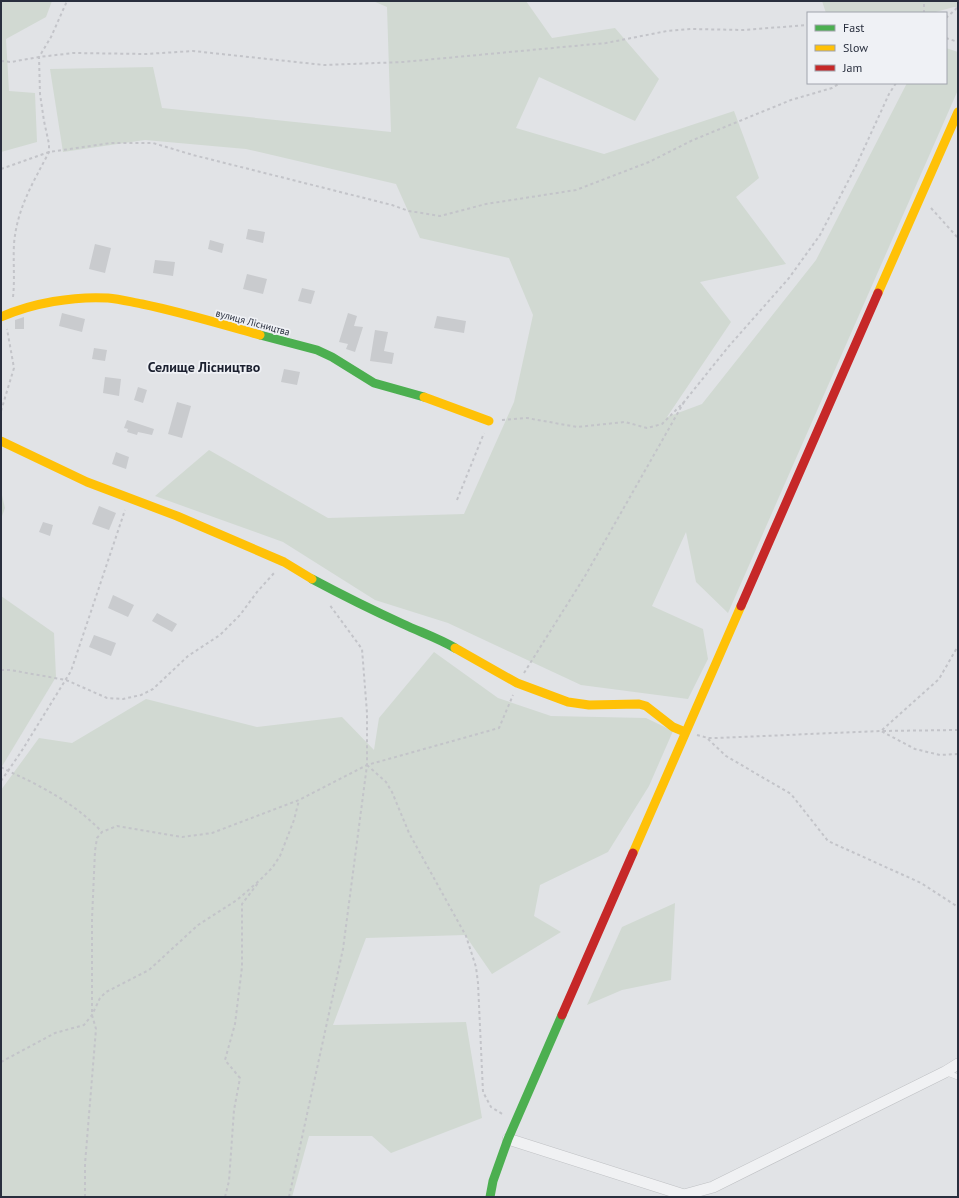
<svg xmlns="http://www.w3.org/2000/svg" width="959" height="1198" font-family="'PT Sans',sans-serif">
<style>
.green{fill:#d1d9d2}
.building{fill:#c9cbce}
.lines{fill:none;stroke-linecap:round;stroke-linejoin:round}
.lane-casing{stroke:#bfc1c4;stroke-width:6}
.street-casing{stroke:#bfc1c4;stroke-width:12}
.path{stroke:#c3c4c9;stroke-width:2;stroke-dasharray:3 3;stroke-linecap:butt}
.lane{stroke:#f0f1f3;stroke-width:5.5}
.street{stroke:#f0f1f3;stroke-width:11}
.fast{stroke:#4caf50;stroke-width:9}
.slow{stroke:#ffc107;stroke-width:9}
.jam{stroke:#c62828;stroke-width:9}
.labels{text-anchor:middle;stroke-width:3.5;stroke-linejoin:round;paint-order:stroke}
.street-label{font-size:10px;fill:#292f3e;stroke:#eff1f5}
.district-label{font-size:14px;font-weight:bold;fill:#1b202f;stroke:#eff1f5}
</style>
<rect width="100%" height="100%" fill="#e1e3e6"/>
<g class="green">
<polygon points="1,1 52,1 46,17 6,39 9,91 35,93 37,142 1,152"/>
<polygon points="373,1 526,1 552,38 615,28 659,79 635,121 539,77 516,128 604,154 734,111 759,178 736,197 786,264 700,282 731,322 667,417 702,404 816,260 907,83 946,83 946,48 958,52 958,90 728,613 696,582 686,532 652,606 703,629 708,659 688,699 581,685 448,623 375,600 283,542 155,496 209,450 328,518 464,514 514,402 533,315 509,258 420,238 396,184 246,149 145,140 63,152 50,69 153,67 162,108 391,132 387,7"/>
<polygon points="822,1 958,1 958,8 954,7 932,13 826,13"/>
<polygon points="1,491 5,508 1,519"/>
<polygon points="1,596 54,633 56,677 1,768"/>
<polygon points="434,652 498,698 551,716 646,718 673,731 649,786 608,852 540,885 534,916 561,932 492,974 465,935 366,938 333,1025 466,1022 482,1118 391,1153 372,1136 309,1136 292,1197 1,1197 1,790 39,738 72,743 146,699 257,727 342,717 374,750 379,718"/>
<polygon points="675,903 671,980 622,990 587,1005 622,927"/>
</g>
<g class="building">
<polygon points="248,229 265,232 263,243 246,239"/>
<polygon points="210,240 224,244 222,253 208,249"/>
<polygon points="95,244 111,248 105,273 89,269"/>
<polygon points="155,260 175,262 173,276 153,273"/>
<polygon points="247,274 267,279 263,294 243,289"/>
<polygon points="302,288 315,291 311,304 298,301"/>
<polygon points="62,313 85,319 82,332 59,326"/>
<polygon points="348,313 357,316 354,326 363,327 355,352 346,349 348,344 339,342"/>
<polygon points="437,316 466,321 464,333 434,328"/>
<polygon points="24,317 24,329 15,329 15,320"/>
<polygon points="375,330 388,332 384,351 394,353 392,364 370,361"/>
<polygon points="94,348 107,350 105,361 92,359"/>
<polygon points="284,369 300,372 297,385 281,382"/>
<polygon points="105,377 121,379 119,396 103,393"/>
<polygon points="138,387 147,390 143,403 134,400"/>
<polygon points="177,402 191,406 182,438 168,434"/>
<polygon points="127,420 154,429 152,435 138,432 137,435 127,432 128,429 124,428"/>
<polygon points="116,452 129,457 126,469 112,464"/>
<polygon points="99,506 116,513 109,530 92,524"/>
<polygon points="43,522 53,525 50,536 39,532"/>
<polygon points="113,595 134,605 128,617 108,608"/>
<polygon points="157,613 177,624 172,632 152,621"/>
<polygon points="94,635 116,643 111,656 89,647"/>
</g>
<g class="lines">
<defs>
<polyline id="lane" points="945,1072 958,1077"/>
<polyline id="street" points="508,1139 684,1195 713,1187 945,1072 958,1064"/>
</defs>
<use href="#lane" class="lane-casing"/>
<use href="#street" class="street-casing"/>
<g class="path">
<polyline points="924,13 924,1"/>
<polyline points="946,18 958,7"/>
<polyline points="946,38 958,42"/>
<polyline points="1,61 11,62 39,57 73,53 146,54 193,51 324,65 403,62 606,43 667,31 691,29 743,30 808,25"/>
<polyline points="1,169 49,152 111,143 153,143 193,155 392,205 409,211 440,216 486,204 576,190 649,162 693,140 791,100 832,88 840,83"/>
<polyline points="931,208 958,238"/>
<path d="M13,297C15,279 13,262 14,244C17,208 33,183 49,152V144L44,121L40,94L39,57L51,37L67,1"/>
<polyline points="1,411 14,368 7,329"/>
<polyline points="502,420 527,418 577,427 625,422 647,428 662,424 684,402 729,346 789,278 820,235 856,166 889,94 896,83"/>
<polyline points="457,500 484,433"/>
<polyline points="1,670 10,670 66,680 107,698 123,699 141,695 153,689 188,656 220,635 240,615 257,592 275,572"/>
<polyline points="524,673 585,576 684,402"/>
<polyline points="958,730 881,731 915,749 940,755 958,754"/>
<polyline points="697,735 708,738 716,738 881,731 939,679 958,646"/>
<polyline points="708,739 726,756 791,794 828,841 921,883 958,907"/>
<polyline points="367,765 386,782 392,792 409,833 466,936 476,967 478,983 483,1092 491,1107 504,1115"/>
<path d="M1,767C13,774 25,778 37,785C62,798 83,812 102,832"/>
<polyline points="1,781 21,752 71,671 125,510"/>
<polyline points="1,1062 55,1033 84,1025 92,1015 100,998 106,992 149,970 198,925 237,900 260,880 272,868 280,856 294,820 299,800"/>
<polyline points="85,1197 85,1164 96,1029 92,1015 92,919 95,851 97,838 102,832 117,826 182,837 212,833 299,800 367,765 499,728 513,695"/>
<polyline points="225,1197 229,1181 234,1110 240,1078 225,1060 235,1024 242,967 242,904 258,883"/>
<polyline points="289,1197 343,949 367,765 367,713 362,649 329,604"/>
</g>
<use href="#lane" class="lane"/>
<use href="#street" class="street"/>
<g class="fast">
<polyline points="260,335 317,350 332,357 374,383 424,397"/>
<path d="M312,579C342,595 372,610 403,624C420,632 438,638 455,648"/>
<polyline points="490,1197 493,1181 508,1139 562,1015"/>
</g>
<g class="slow">
<polyline points="878,293 958,112"/>
<path d="M1,317C32,303 74,296 108,298C119,299 131,302 142,304C181,312 221,324 260,335"/>
<polyline points="424,397 489,421"/>
<polyline points="1,441 87,482 177,516 284,562 312,579"/>
<polyline points="455,648 517,683 568,702 589,705 639,704 646,706 673,727 685,732"/>
<polyline points="633,853 741,606"/>
</g>
<g class="jam">
<polyline points="741,606 878,293"/>
<polyline points="562,1015 633,853"/>
</g>
</g>
<g class="labels">
<g class="street-label">
<text transform="translate(253 322) rotate(15)" y="4">вулиця Лісництва</text>
</g>
<g class="district-label">
<text x="204" y="372">Селище Лісництво</text>
</g>
</g>
<rect width="959" height="1198" fill="none" stroke="#292f3e" stroke-width="4"/>
<rect x="807" y="12" width="140" height="72" fill="#eff1f5" stroke="#a0a3ac"/>
<rect x="815" y="25" width="20" height="6" fill="#4caf50" stroke="#a0a3ac"/>
<text x="843" y="32" font-size="12" fill="#292f3e">Fast</text>
<rect x="815" y="45" width="20" height="6" fill="#ffc107" stroke="#a0a3ac"/>
<text x="843" y="52" font-size="12" fill="#292f3e">Slow</text>
<rect x="815" y="65" width="20" height="6" fill="#c62828" stroke="#a0a3ac"/>
<text x="843" y="72" font-size="12" fill="#292f3e">Jam</text>
</svg>
